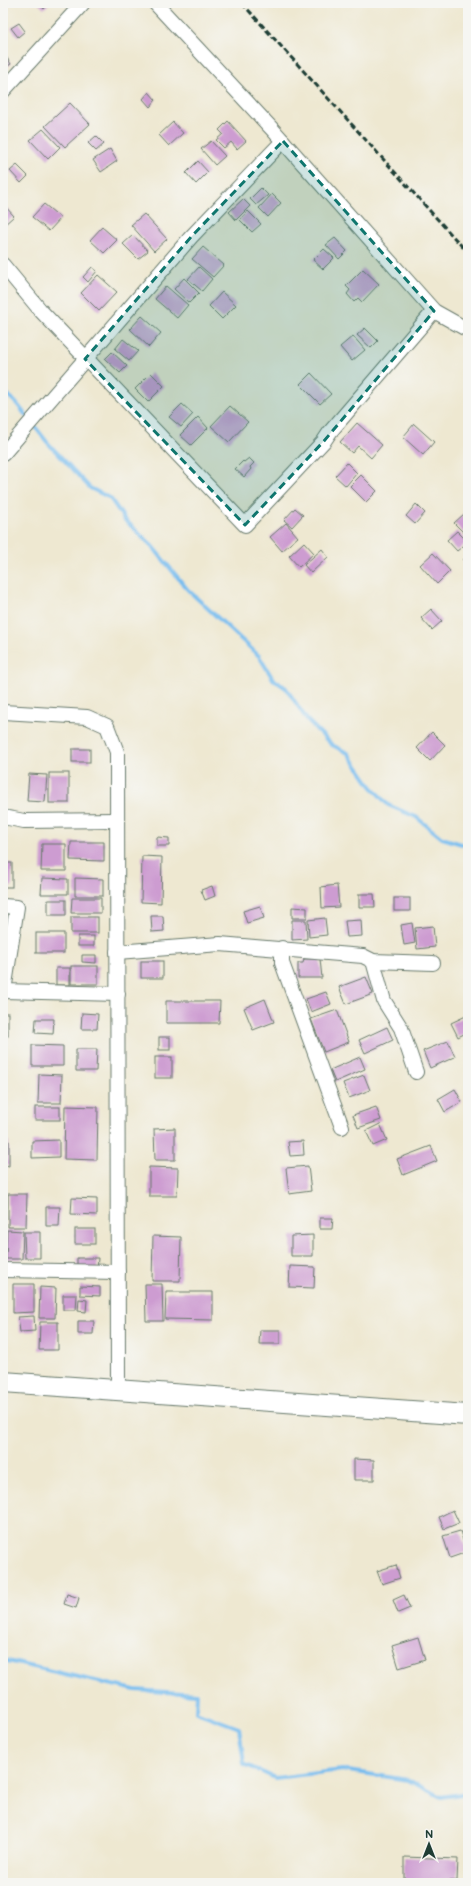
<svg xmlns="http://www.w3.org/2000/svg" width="471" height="1886" font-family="'Balsamiq Sans',sans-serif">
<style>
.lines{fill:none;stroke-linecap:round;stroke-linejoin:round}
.stream{stroke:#78bdef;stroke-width:4}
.building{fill:#cd9cd1}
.minor-casing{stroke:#67796b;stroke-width:16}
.highway-casing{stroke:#67796b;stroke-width:22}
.minor{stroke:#fff;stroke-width:14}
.highway{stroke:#fff;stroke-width:20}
.rail{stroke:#1f3d34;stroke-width:3;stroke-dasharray:6 3;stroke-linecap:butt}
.marked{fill:#0f766e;fill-opacity:0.2;stroke:#0f766e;stroke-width:3;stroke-dasharray:8 5;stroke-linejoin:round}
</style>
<rect width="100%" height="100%" fill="#f6f6f2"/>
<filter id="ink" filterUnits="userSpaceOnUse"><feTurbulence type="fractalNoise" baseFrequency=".025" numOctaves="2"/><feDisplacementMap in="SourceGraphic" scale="8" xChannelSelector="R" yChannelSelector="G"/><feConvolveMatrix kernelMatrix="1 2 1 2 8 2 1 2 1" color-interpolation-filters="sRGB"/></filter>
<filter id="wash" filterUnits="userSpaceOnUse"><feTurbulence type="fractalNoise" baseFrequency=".012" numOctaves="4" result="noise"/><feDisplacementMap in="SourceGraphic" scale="16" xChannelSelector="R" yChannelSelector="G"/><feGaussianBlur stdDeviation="0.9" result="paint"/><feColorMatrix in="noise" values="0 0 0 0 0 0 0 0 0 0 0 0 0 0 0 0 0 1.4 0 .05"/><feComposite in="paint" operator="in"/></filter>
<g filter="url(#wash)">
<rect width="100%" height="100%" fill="#eee8d1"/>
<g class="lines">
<g class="stream">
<polyline points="3,390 17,404 47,442 90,488 110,498 125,520 152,546 188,590 259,656 273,679 286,688 307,720 332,745 348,753 371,786 388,805 416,817 442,838 468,846"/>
<polyline points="3,1660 135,1690 197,1694 196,1712 239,1728 244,1764 275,1778 342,1770 408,1780 441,1797 468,1793"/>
</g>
</g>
<g id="blocks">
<g class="building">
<polygon points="38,3 49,3 44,9"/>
<polygon points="19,23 25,31 18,37 11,28"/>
<polygon points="3,52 11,64 3,69"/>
<polygon points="149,92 156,100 150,107 143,99"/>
<polygon points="70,103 90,124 65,147 45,126"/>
<polygon points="228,121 246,141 237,149 231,142 224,148 216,140 223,134 219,130"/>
<polygon points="173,122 183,133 169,146 159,135"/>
<polygon points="43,129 60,147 48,159 30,140"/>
<polygon points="96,136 104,144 96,151 88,143"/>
<polygon points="211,141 225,156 215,165 201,149"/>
<polygon points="110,149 117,161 101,172 93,160"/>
<polygon points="198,161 208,172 196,184 186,173"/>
<polygon points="17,165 28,176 21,183 10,171"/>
<polygon points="261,188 268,195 256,205 250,199"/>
<polygon points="272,194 281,203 268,217 259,208"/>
<polygon points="243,199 250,206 236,220 229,212"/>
<polygon points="3,204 14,216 3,226"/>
<polygon points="44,204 61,218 49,231 32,217"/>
<polygon points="248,211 261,224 252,232 240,220"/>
<polygon points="144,214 167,239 154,251 131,225"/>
<polygon points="102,227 117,240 104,253 90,240"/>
<polygon points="133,235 148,251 138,259 123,244"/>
<polygon points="335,238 347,251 339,259 326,245"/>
<polygon points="203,247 224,265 213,277 192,259"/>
<polygon points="324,249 334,258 323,269 313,260"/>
<polygon points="92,267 97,271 88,282 83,277"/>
<polygon points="199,267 212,279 202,291 188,279"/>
<polygon points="363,269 379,284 362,302 358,298 354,302 347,294 350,290 346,286"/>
<polygon points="98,275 117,292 99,311 81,293"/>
<polygon points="184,278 199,293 189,303 174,289"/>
<polygon points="166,286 188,305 177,318 155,299"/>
<polygon points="222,292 236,305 222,319 209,306"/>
<polygon points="142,316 161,333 149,347 130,329"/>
<polygon points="365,328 378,341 371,348 357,335"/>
<polygon points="353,336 365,350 352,361 340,347"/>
<polygon points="123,339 138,351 129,361 115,349"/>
<polygon points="112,352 127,366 120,373 105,359"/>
<polygon points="151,373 164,386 148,402 135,389"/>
<polygon points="311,373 331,394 320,404 300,384"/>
<polygon points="182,404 193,414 181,427 169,417"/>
<polygon points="230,406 248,422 229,442 211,426"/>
<polygon points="198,417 208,428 191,445 180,435"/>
<polygon points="357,423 382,445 371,458 358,446 352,453 340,442"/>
<polygon points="414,424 434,442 423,455 403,437"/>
<polygon points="249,458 254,463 250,467 251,469 244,477 235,469 243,461 244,462"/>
<polygon points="347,463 357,473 346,486 335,476"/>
<polygon points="361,475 377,491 366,502 350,486"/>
<polygon points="416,504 425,513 415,524 406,516"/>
<polygon points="295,508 303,515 292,527 284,520"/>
<polygon points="464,514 468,518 468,537 454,523"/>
<polygon points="286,523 298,537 282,551 270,537"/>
<polygon points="457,531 468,542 457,551 447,540"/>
<polygon points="304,542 314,553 299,567 289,556"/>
<polygon points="322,549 328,557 311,573 304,565"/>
<polygon points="433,553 450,571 437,584 420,565"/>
<polygon points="468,555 468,565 463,560"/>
<polygon points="431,609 442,621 432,630 421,618"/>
<polygon points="432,732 445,745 430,761 417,748"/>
<rect x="72" y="749" width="18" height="13"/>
<rect x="49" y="773" width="20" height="30"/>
<polygon points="29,774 47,775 45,802 27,801"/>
<polygon points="157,837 169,838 169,846 157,846"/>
<polygon points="71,842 104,842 104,861 70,860"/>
<polygon points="42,844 66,844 66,871 41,871"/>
<polygon points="142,856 162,857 161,903 141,902"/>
<rect x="3" y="863" width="9" height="24"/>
<polygon points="42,878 68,879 68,894 41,894"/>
<polygon points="75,878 103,879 103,896 75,896"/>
<polygon points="337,885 339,907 322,908 321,887"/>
<polygon points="212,886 215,896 205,900 201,890"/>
<polygon points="359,894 374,894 375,907 359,907"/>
<polygon points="72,898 101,898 101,913 71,913"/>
<rect x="394" y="898" width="16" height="13"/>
<rect x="48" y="900" width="18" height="15"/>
<polygon points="260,906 264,918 247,923 243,911"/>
<polygon points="292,907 307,908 307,918 292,918"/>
<polygon points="151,916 163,916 164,931 152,932"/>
<rect x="71" y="917" width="27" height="16"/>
<polygon points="325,918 327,935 309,937 308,920"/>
<polygon points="292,920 306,920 307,939 292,940"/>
<polygon points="361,920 362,936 347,937 345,921"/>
<polygon points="412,923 415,943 404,945 401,925"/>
<polygon points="433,926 435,947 417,949 415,928"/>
<rect x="36" y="933" width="28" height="20"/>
<rect x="78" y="936" width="16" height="10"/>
<polygon points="82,955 96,955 96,963 82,962"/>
<polygon points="304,959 320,959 322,978 298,978 298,963 303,963"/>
<rect x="141" y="961" width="22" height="17"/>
<rect x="71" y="966" width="27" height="18"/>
<rect x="56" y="968" width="14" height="17"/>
<polygon points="366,977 373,994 346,1004 339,987"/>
<polygon points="326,992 331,1004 311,1012 306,999"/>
<polygon points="265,999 274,1022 253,1030 244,1008"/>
<polygon points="166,1001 220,1001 219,1023 166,1023"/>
<polygon points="337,1010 349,1042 324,1052 311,1019"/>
<rect x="3" y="1013" width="5" height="23"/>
<polygon points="82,1013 98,1014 97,1029 81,1029"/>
<polygon points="468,1015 468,1032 458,1037 451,1023"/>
<polygon points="36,1019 54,1019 53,1034 35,1033"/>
<polygon points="387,1027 393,1040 365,1053 359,1040"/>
<rect x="159" y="1037" width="11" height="13"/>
<polygon points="448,1041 455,1057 430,1068 423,1051"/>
<polygon points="32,1045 63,1046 63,1066 32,1066"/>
<polygon points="76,1049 97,1049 96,1071 76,1071"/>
<rect x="155" y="1057" width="17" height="21"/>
<polygon points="360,1057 365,1069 335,1082 330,1070"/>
<polygon points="39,1074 62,1075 61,1103 38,1103"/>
<polygon points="364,1075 370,1090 349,1098 343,1083"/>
<polygon points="455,1089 462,1102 445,1112 438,1099"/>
<polygon points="65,1106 98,1107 97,1160 64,1159"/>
<rect x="35" y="1107" width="25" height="13"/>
<polygon points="376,1107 381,1120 358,1128 353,1115"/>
<polygon points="380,1124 387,1140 373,1146 366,1131"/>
<polygon points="175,1128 175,1160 155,1160 154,1129"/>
<polygon points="59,1140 59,1157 32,1158 32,1141"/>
<polygon points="3,1141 9,1141 9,1166 3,1165"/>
<polygon points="303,1141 304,1155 290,1156 288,1142"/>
<polygon points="431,1146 437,1161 403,1175 397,1159"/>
<polygon points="308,1166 311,1191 289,1194 286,1168"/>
<polygon points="149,1167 178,1168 177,1196 149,1196"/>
<polygon points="8,1194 27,1194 26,1227 8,1227"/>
<polygon points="72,1198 97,1199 97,1215 71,1214"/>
<polygon points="46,1207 60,1207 59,1226 46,1226"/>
<polygon points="320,1218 333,1218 332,1229 320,1229"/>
<rect x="75" y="1229" width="20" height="15"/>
<polygon points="7,1230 23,1231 22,1259 6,1259"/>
<polygon points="24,1232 40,1232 40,1258 25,1258"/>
<polygon points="313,1235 313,1256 291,1256 291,1236"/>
<polygon points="153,1236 181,1237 180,1281 152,1281"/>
<polygon points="77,1258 98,1258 97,1270 77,1269"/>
<polygon points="290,1266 315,1267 314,1288 289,1287"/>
<polygon points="13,1284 34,1284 34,1312 13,1313"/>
<polygon points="145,1284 162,1284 163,1321 146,1321"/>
<polygon points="80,1286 100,1287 100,1296 80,1295"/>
<polygon points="40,1287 56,1288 55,1318 39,1318"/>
<polygon points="166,1292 213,1292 213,1320 165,1319"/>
<polygon points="63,1295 77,1295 76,1310 63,1310"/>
<polygon points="79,1299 87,1300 86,1312 78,1311"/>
<polygon points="34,1316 35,1331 20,1332 18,1317"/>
<polygon points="78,1321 94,1321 93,1334 78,1334"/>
<polygon points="40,1322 58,1322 58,1350 39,1350"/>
<polygon points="260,1330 280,1330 280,1344 259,1344"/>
<polygon points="354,1459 374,1460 374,1480 354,1480"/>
<polygon points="453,1510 459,1523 444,1529 439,1517"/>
<polygon points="460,1531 467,1552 450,1558 443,1536"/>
<polygon points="396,1565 400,1578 382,1584 377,1571"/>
<polygon points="67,1594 79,1598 76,1608 64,1604"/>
<polygon points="404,1595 410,1608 398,1613 393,1600"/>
<polygon points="418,1637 425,1660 399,1668 392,1645"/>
<polygon points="404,1857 458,1859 457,1881 404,1880"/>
</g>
</g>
</g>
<g filter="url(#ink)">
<use href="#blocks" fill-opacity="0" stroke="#67796b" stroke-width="1"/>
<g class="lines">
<defs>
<g id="minor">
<polyline points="155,3 273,130 434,311 468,330"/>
<polyline points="3,91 83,3"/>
<polyline points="3,265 41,311 245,525 324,441 330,432 434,311"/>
<polyline points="3,454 191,237 283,141"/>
<polyline points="3,712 87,717 107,726 117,752 118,1391"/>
<polyline points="3,817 24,821 117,820"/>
<polyline points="3,906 17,907 4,991"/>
<polyline points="282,948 282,963 342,1127"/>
<polyline points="117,952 220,944 363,956 373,961 433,963"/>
<polyline points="373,961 384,1001 401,1028 416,1072"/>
<polyline points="3,991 118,994"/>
<polyline points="3,1270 118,1272"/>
</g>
<polyline id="highway" points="3,1382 468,1415"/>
</defs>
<use href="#minor" class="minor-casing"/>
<use href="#highway" class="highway-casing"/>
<use href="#minor" class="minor"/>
<use href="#highway" class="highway"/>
<polyline class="rail" points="242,3 468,253"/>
</g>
</g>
<path class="marked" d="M283,141L434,311L324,441L245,525L85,359L191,237Z"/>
<rect width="471" height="1886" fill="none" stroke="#f6f6f2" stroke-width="16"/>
<g transform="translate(429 1844)" stroke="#f6f6f2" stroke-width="3" paint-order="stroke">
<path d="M0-3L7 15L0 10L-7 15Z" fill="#1f3d34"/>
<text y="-6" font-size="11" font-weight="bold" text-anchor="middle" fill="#1f3d34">N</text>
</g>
</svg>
